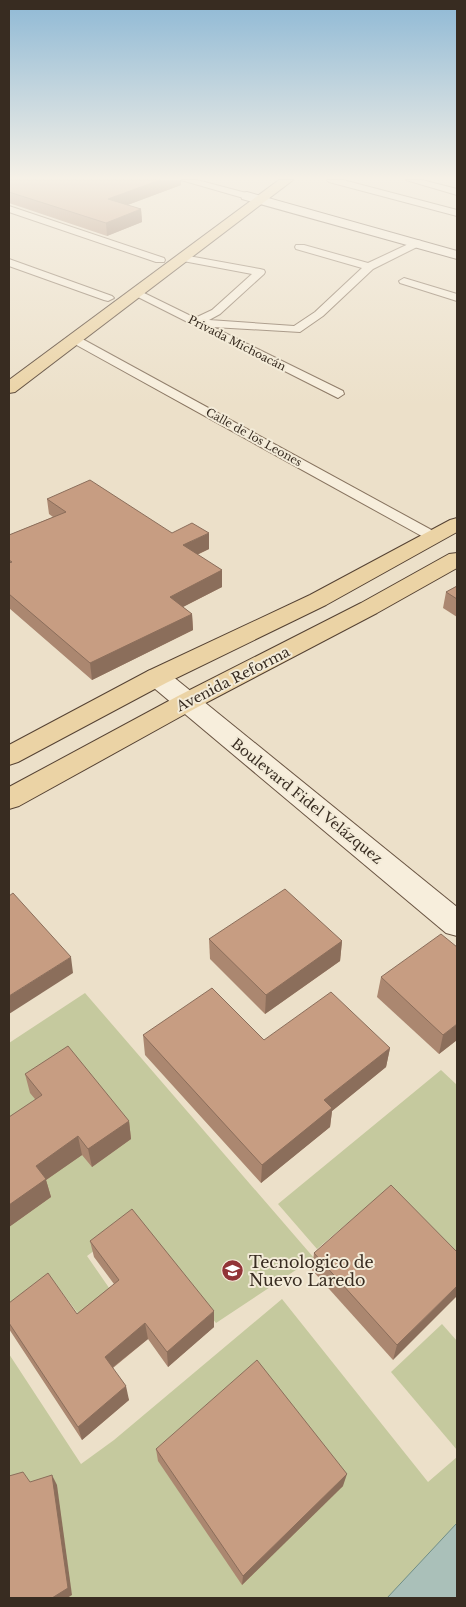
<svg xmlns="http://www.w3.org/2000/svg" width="466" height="1607" font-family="'Libre Baskerville',serif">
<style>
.green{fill:#c5c99e}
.water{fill:#aac0b9;stroke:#708e86}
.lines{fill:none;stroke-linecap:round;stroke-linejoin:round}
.street-casing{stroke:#87735f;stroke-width:2}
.secondary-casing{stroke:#695442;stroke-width:2}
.primary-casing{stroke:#554233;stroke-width:2}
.street{fill:#f7eedc;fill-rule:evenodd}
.secondary{fill:#f7eedc;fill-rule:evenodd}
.primary{fill:#ebd3a5;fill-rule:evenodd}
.wall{fill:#ab8770}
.shaded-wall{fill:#8b6e5b}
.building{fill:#c79d82;stroke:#8b6e5b}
.labels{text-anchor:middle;stroke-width:4;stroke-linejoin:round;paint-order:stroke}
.far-street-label{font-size:11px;fill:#382c21;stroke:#f3ebd8}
.street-label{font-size:14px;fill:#382c21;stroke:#f3ebd8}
.near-poi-label{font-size:16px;fill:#382c21;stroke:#f3ebd8;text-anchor:start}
</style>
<rect width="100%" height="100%" fill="#ece0c9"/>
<g class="green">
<polygon points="85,993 314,1258 216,1323 134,1221 87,1256 114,1295 82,1319 52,1279 9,1310 9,1043"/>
<polygon points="441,1070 457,1085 457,1258 389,1188 317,1249 278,1204"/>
<polygon points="282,1299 428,1482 457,1457 457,1528 396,1598 225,1598 223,1597 224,1598 9,1598 9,1354 81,1464 114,1440"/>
<polygon points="442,1324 457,1341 457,1450 391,1372"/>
</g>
<polygon class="water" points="457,1523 457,1598 387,1598"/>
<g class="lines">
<defs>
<g id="street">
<polygon points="181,180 197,180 250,194 252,196 247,199"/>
<polygon points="327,180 343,180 457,210 457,216 329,182"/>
<polygon points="406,180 422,180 457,189 457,195"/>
<polygon points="9,206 164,258 165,260 164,262 156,262 9,212"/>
<polygon points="417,240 421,241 421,245 373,269 323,316 300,332 213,327 343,391 344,394 338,398 130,293 132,291 140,291 195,318 212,310 252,274 183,261 178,258 179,256 183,255 260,269 264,270 265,272 264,274 220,314 209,320 294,326 315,312 362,268 296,249 295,247 296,245 304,245 368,263"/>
<polygon points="9,259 112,296 114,298 108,301 104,300 9,266"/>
<polygon points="404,278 457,294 457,301 400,283 399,281"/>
<polygon points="75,335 437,533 440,536 437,539 427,539 71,342 69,339 71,336"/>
</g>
<g id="secondary">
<polygon points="247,192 457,251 457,259 242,199 241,196 242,193"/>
<polygon points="157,669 166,671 457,907 457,936 446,933 148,683 145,677 148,671"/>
</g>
<g id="primary">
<polygon points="279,180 293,180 15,392 9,393 9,380"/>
<polygon points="457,518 457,532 326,605 166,683 18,762 9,765 9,745 148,671 310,595 450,520"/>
<polygon points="457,553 457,568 377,613 196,708 19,806 9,809 9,787 178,696 361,603 449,554"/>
</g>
</defs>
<use href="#street" class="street-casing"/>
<use href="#secondary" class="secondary-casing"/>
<use href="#primary" class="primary-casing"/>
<use href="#street" class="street"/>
<use href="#secondary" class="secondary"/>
<use href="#primary" class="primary"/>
</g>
<g class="wall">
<polygon points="9,180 181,180 181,185 127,205 141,209 142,222 107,236 9,203"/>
<polygon points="47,499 172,533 209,549 197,555 222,570 222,587 183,607 192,614 193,630 92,680 9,608 9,535 53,517 49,514"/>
<polygon points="457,586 457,617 443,608 446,592"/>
<polygon points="209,939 342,941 340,961 265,1014 210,959"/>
<polygon points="381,977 457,1040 439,1054 377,997"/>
<polygon points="143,1035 264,1040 390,1048 386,1067 332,1111 330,1127 261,1183 145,1055"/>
<polygon points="25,1074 129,1121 131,1139 92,1167 82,1155 46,1180 51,1197 9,1227 35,1099 30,1093"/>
<polygon points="90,1241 214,1327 168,1367 148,1339 113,1368 129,1400 82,1440 9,1329 9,1303 77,1314 114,1284 94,1257"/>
<polygon points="457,1252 393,1360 312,1270 314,1253"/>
<polygon points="156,1449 343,1486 242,1585 158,1461"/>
</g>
<g class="shaded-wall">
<polygon points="160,180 181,180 181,185 109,212 108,199"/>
<polygon points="141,209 142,222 107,236 106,223"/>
<polygon points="209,533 209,549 183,561 183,545"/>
<polygon points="222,570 222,587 171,613 170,597"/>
<polygon points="192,614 193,630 92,680 90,663"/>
<polygon points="342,941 340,961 265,1014 266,995"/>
<polygon points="71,957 73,973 9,1014 9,996"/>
<polygon points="457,1024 457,1040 439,1054 443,1035"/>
<polygon points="390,1048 386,1067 332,1111 330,1127 261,1183 262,1165 324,1100"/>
<polygon points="129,1121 131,1139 92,1167 88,1149"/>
<polygon points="78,1136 82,1155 46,1180 51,1197 9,1227 9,1205 36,1166"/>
<polygon points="457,1286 457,1296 393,1360 397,1345"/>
<polygon points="214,1311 214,1327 168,1367 167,1352"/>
<polygon points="145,1323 148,1339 108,1371 105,1357"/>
<polygon points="126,1386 129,1400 82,1440 78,1427"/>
<polygon points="347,1474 343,1486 242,1585 243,1576"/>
<polygon points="52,1475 57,1485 72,1595 67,1598 52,1598"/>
</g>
<g class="building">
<polygon points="9,180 160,180 108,199 141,209 106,223 9,192"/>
<polygon points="90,480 172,533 192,523 209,533 183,545 222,570 170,597 192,614 90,663 9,594 9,563 12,562 9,560 9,535 66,512 47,499"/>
<polygon points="457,586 457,599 446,592"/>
<polygon points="285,889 342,941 266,995 209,939"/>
<polygon points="13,893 71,957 9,996 9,896"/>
<polygon points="441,934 457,947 457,1024 443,1035 381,977"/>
<polygon points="212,988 264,1040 331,992 390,1048 324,1100 332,1108 262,1165 143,1035"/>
<polygon points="68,1046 129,1121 88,1149 78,1136 36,1166 46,1179 9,1205 9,1117 42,1095 25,1074"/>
<polygon points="391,1185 457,1252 457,1286 397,1345 314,1253"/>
<polygon points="132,1209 214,1311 167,1352 145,1323 105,1357 126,1386 78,1427 9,1323 9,1303 48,1273 77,1314 119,1280 90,1241"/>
<polygon points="257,1360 347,1474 243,1576 156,1449"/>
<polygon points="23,1472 30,1482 52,1475 68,1588 52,1598 9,1598 9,1476"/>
</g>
<linearGradient id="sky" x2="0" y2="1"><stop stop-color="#8fb9d5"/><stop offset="0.44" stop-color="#f6f1e7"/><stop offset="1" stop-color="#f6f1e7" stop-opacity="0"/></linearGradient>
<rect width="466" height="405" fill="url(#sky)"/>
<defs>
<symbol id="university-disc" viewBox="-11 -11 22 22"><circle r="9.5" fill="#913437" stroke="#f3ebd8"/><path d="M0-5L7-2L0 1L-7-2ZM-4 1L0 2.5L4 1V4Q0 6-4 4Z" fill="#fff"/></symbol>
</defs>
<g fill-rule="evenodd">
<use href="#university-disc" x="220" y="1258" width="25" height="25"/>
</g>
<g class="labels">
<g class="far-street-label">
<text transform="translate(237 343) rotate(27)" y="4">Privada Michoacán</text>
<text transform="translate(254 437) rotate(29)" y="4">Calle de los Leones</text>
</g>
<g class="street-label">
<text transform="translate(233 679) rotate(-27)" y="5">Avenida Reforma</text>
<text transform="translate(307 801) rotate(39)" y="5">Boulevard Fidel Velázquez</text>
</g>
<g class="near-poi-label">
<text x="249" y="1268">Tecnologico de<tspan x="249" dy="18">Nuevo Laredo</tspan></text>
</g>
</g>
<rect width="466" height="1607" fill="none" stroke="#382c21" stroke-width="20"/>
</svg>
